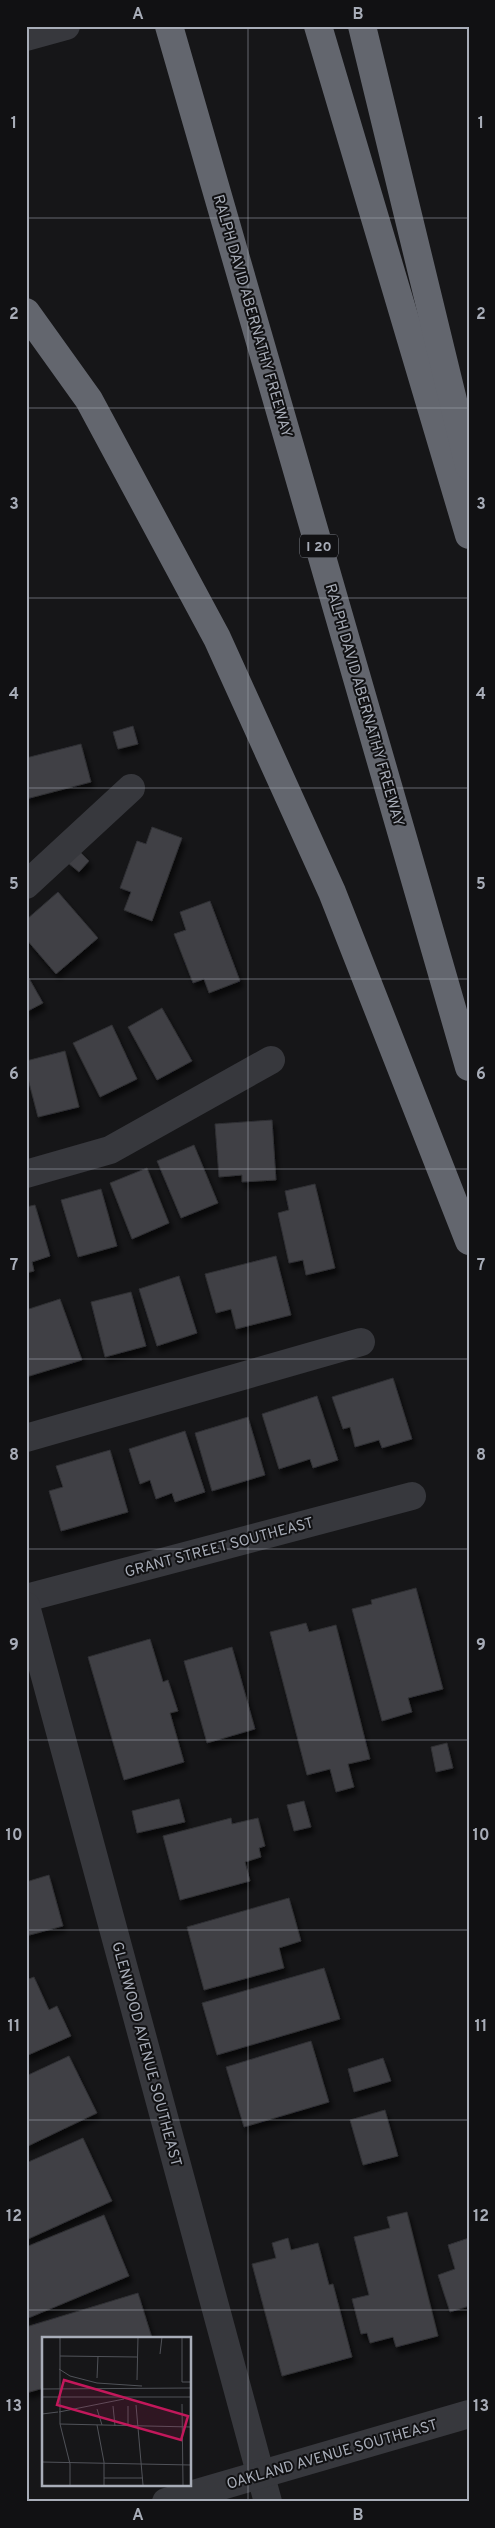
<svg xmlns="http://www.w3.org/2000/svg" width="495" height="2528" font-family="Overpass,sans-serif">
<style>
.building{fill:#404145;stroke:#303034;filter:url(#shadow)}
.lines{fill:none;stroke-linecap:round;stroke-linejoin:round}
.minor{stroke:#37383d;stroke-width:28}
.tertiary{stroke:#37383d;stroke-width:28}
.motorway{stroke:#63666e;stroke-width:28}
.grid{fill:none;stroke:#a8adb8;stroke-width:1;stroke-opacity:0.55}
.labels{text-anchor:middle;stroke-width:4;stroke-linejoin:round;paint-order:stroke}
.shield{fill:#111113;stroke:#7b7e86;stroke-width:1}
.shield-label{font-size:14px;font-weight:bold;fill:#a8adb8}
.street-label{font-size:15px;fill:#a8adb8;stroke:#111113}
.inset-road{fill:none;stroke:#505258;stroke-width:1}
.view{fill:#c2185b;fill-opacity:0.15;stroke:#c2185b;stroke-width:2.5}
.inset-edge{fill:none;stroke:#a8adb8;stroke-width:2.5}
.neatline{fill:none;stroke:#a8adb8;stroke-width:2}
.grid-label{font-size:16px;text-anchor:middle;font-weight:bold;fill:#a8adb8}
</style>
<defs>
<filter id="shadow"><feDropShadow dx="3" dy="5.5" stdDeviation="2.5" flood-color="#0009"/></filter>
</defs>
<rect width="100%" height="100%" fill="#161618"/>
<g class="building">
<polygon points="133,726 138,744 118,749 113,732"/>
<polygon points="81,744 91,782 26,799 26,758"/>
<polygon points="152,827 182,838 152,921 124,910 131,892 120,888 137,841 146,844"/>
<polygon points="79,851 89,861 79,872 68,863"/>
<polygon points="58,892 98,938 56,974 26,939 26,920"/>
<polygon points="210,901 240,981 209,993 204,979 193,983 174,934 186,930 180,912"/>
<polygon points="26,973 43,1003 26,1012"/>
<polygon points="162,1008 192,1061 157,1080 128,1027"/>
<polygon points="112,1025 137,1079 100,1097 73,1043"/>
<polygon points="65,1051 79,1107 38,1117 26,1071 26,1061"/>
<polygon points="272,1120 276,1180 242,1182 242,1175 219,1177 215,1124"/>
<polygon points="194,1145 218,1203 181,1218 157,1161"/>
<polygon points="147,1168 169,1223 132,1239 110,1183"/>
<polygon points="315,1184 335,1268 306,1275 303,1260 289,1263 278,1213 289,1210 285,1191"/>
<polygon points="101,1189 117,1246 78,1257 61,1200"/>
<polygon points="35,1205 50,1256 32,1262 34,1271 26,1273 26,1207"/>
<polygon points="276,1256 291,1315 236,1329 231,1309 216,1313 205,1274"/>
<polygon points="179,1276 197,1333 157,1346 139,1289"/>
<polygon points="131,1292 146,1346 105,1357 91,1302"/>
<polygon points="60,1299 82,1360 26,1377 26,1310"/>
<polygon points="393,1378 412,1439 382,1448 379,1440 355,1447 350,1427 343,1429 332,1397"/>
<polygon points="317,1396 338,1460 313,1468 310,1459 279,1469 262,1414"/>
<polygon points="248,1417 265,1475 212,1491 195,1433"/>
<polygon points="185,1431 205,1492 175,1502 172,1493 156,1499 150,1480 140,1484 129,1449"/>
<polygon points="110,1450 128,1512 61,1531 49,1491 63,1487 56,1466"/>
<polygon points="416,1588 443,1689 408,1698 412,1712 382,1721 352,1609 372,1604 371,1600"/>
<polygon points="306,1623 309,1632 336,1625 370,1759 348,1764 354,1787 336,1792 330,1769 307,1775 270,1632"/>
<polygon points="150,1639 163,1682 168,1680 178,1711 170,1713 184,1762 124,1780 88,1657"/>
<polygon points="232,1647 255,1729 207,1743 184,1661"/>
<polygon points="447,1743 453,1768 436,1772 431,1747"/>
<polygon points="179,1799 185,1822 137,1833 132,1811"/>
<polygon points="304,1801 311,1827 294,1831 287,1805"/>
<polygon points="231,1818 232,1824 258,1818 265,1846 259,1848 261,1857 245,1862 250,1881 180,1900 163,1836"/>
<polygon points="49,1875 63,1926 26,1936 26,1882"/>
<polygon points="289,1898 301,1941 279,1948 284,1968 204,1990 187,1927"/>
<polygon points="324,1968 340,2019 217,2055 202,2003"/>
<polygon points="34,1977 49,2010 57,2006 71,2036 26,2056 26,1980"/>
<polygon points="311,2041 329,2102 244,2127 226,2067"/>
<polygon points="69,2056 97,2113 26,2147 26,2076"/>
<polygon points="383,2058 391,2081 354,2092 348,2069"/>
<polygon points="385,2110 398,2156 363,2165 350,2120"/>
<polygon points="83,2138 112,2201 26,2240 26,2163"/>
<polygon points="407,2212 438,2336 396,2347 393,2337 370,2343 367,2333 361,2334 352,2299 369,2295 354,2237 390,2228 387,2217"/>
<polygon points="104,2215 129,2276 26,2319 26,2247"/>
<polygon points="288,2238 291,2250 318,2243 329,2285 333,2284 352,2357 282,2376 252,2264 276,2258 272,2243"/>
<polygon points="469,2238 469,2306 450,2312 438,2275 455,2269 448,2245"/>
<polygon points="138,2293 152,2338 44,2338 44,2388 26,2393 26,2327"/>
</g>
<g class="lines">
<g class="minor">
<polyline points="26,885 131,788"/>
<polyline points="26,1174 110,1150 271,1060"/>
<polyline points="26,1438 361,1342"/>
<polyline points="26,1598 412,1496"/>
<polyline points="26,1606 268,2502"/>
<polyline points="166,2502 469,2414"/>
</g>
<polyline class="tertiary" points="26,37 66,26"/>
<g class="motorway">
<polyline points="169,26 469,1067"/>
<polyline points="318,26 469,535"/>
<polyline points="362,26 469,466"/>
<polyline points="26,312 89,400 217,638 332,892 469,1241"/>
</g>
</g>
<path class="grid" d="M248,26V2502M26,218H469M26,408H469M26,598H469M26,788H469M26,979H469M26,1169H469M26,1359H469M26,1549H469M26,1740H469M26,1930H469M26,2120H469M26,2310H469"/>
<g class="labels">
<rect class="shield" x="300" y="534.5" width="38" height="23" rx="4"/>
<g class="shield-label">
<text x="319" y="551">I 20</text>
</g>
<g class="street-label">
<text transform="translate(253 316) rotate(74)" y="5">RALPH DAVID ABERNATHY FREEWAY</text>
<text transform="translate(365 705) rotate(74)" y="5">RALPH DAVID ABERNATHY FREEWAY</text>
<text transform="translate(219 1547) rotate(-15)" y="5">GRANT STREET SOUTHEAST</text>
<text transform="translate(147 2054) rotate(75)" y="5">GLENWOOD AVENUE SOUTHEAST</text>
<text transform="translate(332 2454) rotate(-16)" y="5">OAKLAND AVENUE SOUTHEAST</text>
</g>
</g>
<g transform="translate(42 2337)">
<rect width="149" height="149" fill="#161618"/>
<path class="inset-road" d="M18,0V87L28,127V148M140,0V45H149M118,17L120,0M18,19L95,20M17,32L28,39L55,46L100,49M55,41L56,19M95,43L96,0M0,52L149,51M0,60H149M140,67L141,148M94,68L101,148M71,69L73,89M86,69V89M55,72L60,88M17,75L82,62M0,77L16,75M18,87L149,90M55,88L62,125V148M0,125L149,128M62,141H101"/>
<path class="view" d="M22,43L146,79L139,103L15,68Z"/>
<rect width="149" height="149" class="inset-edge"/>
</g>
<rect width="495" height="2528" fill="none" stroke="#111113" stroke-width="55"/>
<rect x="28" y="28" width="440" height="2472" class="neatline"/>
<g class="grid-label">
<text x="138" y="19">A</text>
<text x="358" y="19">B</text>
<text x="14" y="128">1</text>
<text x="481" y="128">1</text>
<text x="14" y="319">2</text>
<text x="481" y="319">2</text>
<text x="14" y="509">3</text>
<text x="481" y="509">3</text>
<text x="14" y="699">4</text>
<text x="481" y="699">4</text>
<text x="14" y="889">5</text>
<text x="481" y="889">5</text>
<text x="14" y="1079">6</text>
<text x="481" y="1079">6</text>
<text x="14" y="1270">7</text>
<text x="481" y="1270">7</text>
<text x="14" y="1460">8</text>
<text x="481" y="1460">8</text>
<text x="14" y="1650">9</text>
<text x="481" y="1650">9</text>
<text x="14" y="1840">10</text>
<text x="481" y="1840">10</text>
<text x="14" y="2031">11</text>
<text x="481" y="2031">11</text>
<text x="14" y="2221">12</text>
<text x="481" y="2221">12</text>
<text x="14" y="2411">13</text>
<text x="481" y="2411">13</text>
<text x="138" y="2520">A</text>
<text x="358" y="2520">B</text>
</g>
</svg>
